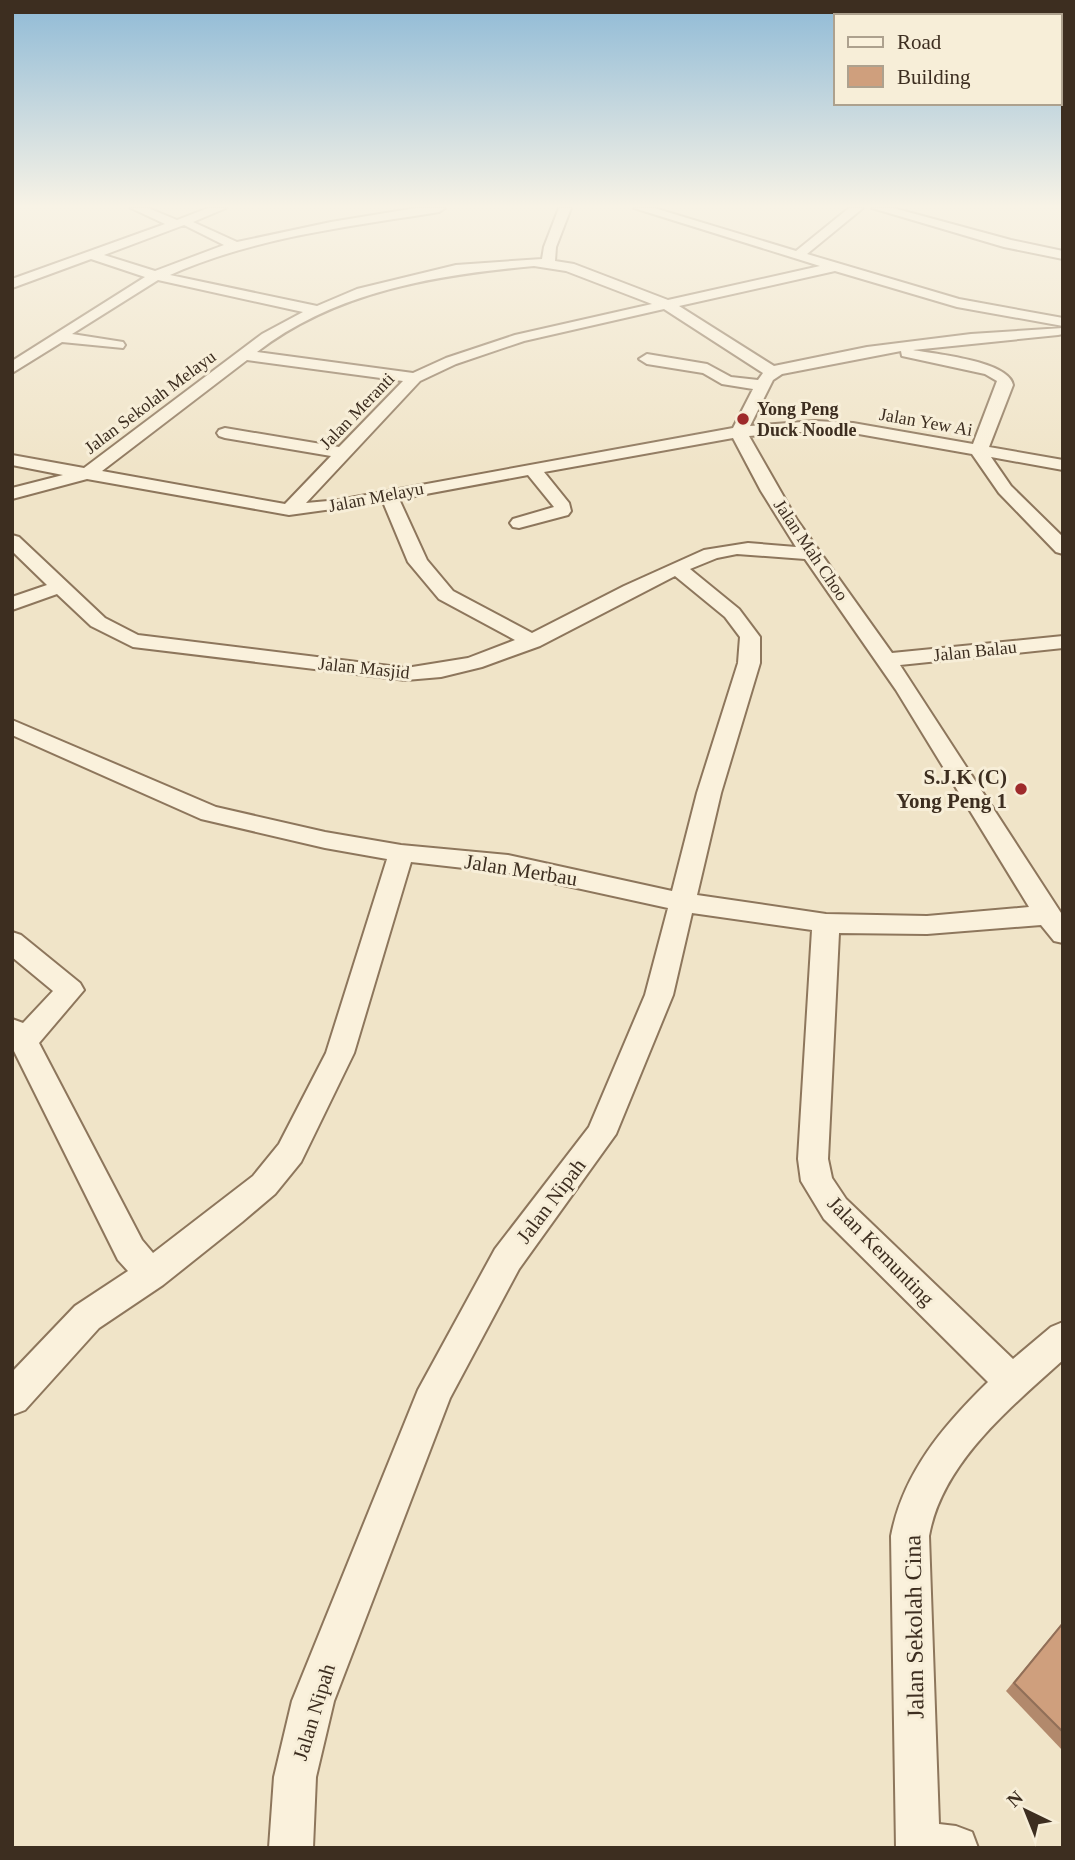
<svg xmlns="http://www.w3.org/2000/svg" width="1075" height="1860" font-family="Georgia,serif">
<style>
.lines{fill:none;stroke-linecap:round;stroke-linejoin:round}
.minor-casing{stroke:#8d765c;stroke-width:4}
.minor{fill:#faf1dc;fill-rule:evenodd}
.wall{fill:#b2896c}
.building{fill:#cf9f7d;stroke:#916f58;stroke-width:2}
.poi-dot{fill:#9e2a2b;stroke:#f7eed8;stroke-width:2.5}
.labels{text-anchor:middle;stroke-width:6;stroke-linejoin:round;paint-order:stroke}
.far-street-label{font-size:18px;fill:#3d2e20;stroke:#f7eed8}
.far-poi-label{font-size:18px;font-weight:bold;fill:#3d2e20;stroke:#f7eed8;text-anchor:start}
.poi-label{font-size:21px;font-weight:bold;fill:#3d2e20;stroke:#f7eed8;text-anchor:end}
.street-label{font-size:21px;fill:#3d2e20;stroke:#f7eed8}
.near-street-label{font-size:24px;fill:#3d2e20;stroke:#f7eed8}
</style>
<rect width="100%" height="100%" fill="#f0e4c8"/>
<g class="lines">
<defs>
<g id="minor">
<path d="M131,208H148L177,220L208,208H226L193,222L237,242L331,222L416,208H445L439,212C347,227 255,237 170,275L317,306L357,289L456,265L542,259L544,247L559,208H571L556,247L555,261L574,264L668,300L820,266L634,208H654L796,251L849,208H863L807,254L959,299L1063,318V326L957,307L835,271L679,306L774,366L867,347L971,334L1063,328V334L1058,335L913,350C935,354 1009,361 1013,385L989,447L1063,460V470L991,457L1011,486L1063,537V554L1056,552L999,493L972,454L853,433L815,431L749,436L797,520L892,653L1063,636V648L900,665L1063,916V943L1054,941L1041,925L927,934L839,933L828,1159L832,1178L846,1199L1013,1359L1051,1327L1063,1322V1360C1010,1408 942,1463 929,1536L939,1824L956,1826L972,1832L978,1848H896L891,1536C903,1473 943,1426 988,1382L824,1219L801,1181L798,1159L812,930L692,913L673,995L616,1134L519,1269L450,1398L334,1701L316,1777L313,1848H269L274,1777L292,1701L418,1390L495,1249L589,1127L645,995L668,908L508,873L411,862L354,1053L301,1162L275,1194L242,1222L163,1285L99,1328L25,1410L12,1415V1372L75,1306L128,1271L118,1260L12,1047V1019L23,1023L53,991L12,957V932L21,935L80,983L84,990L39,1043L142,1240L153,1253L253,1176L279,1144L326,1053L387,859L325,848L201,819L12,735V720L216,807L325,832L401,845L508,855L672,891L697,793L738,663L740,637L725,617L675,576L540,646L482,667L441,677L406,680L133,647L91,626L57,594L12,610V597L47,585L12,551V535L19,537L105,618L138,635L406,668L468,658L515,640L439,599L408,562L383,502L289,515L87,479L12,499V488L63,475L12,465V455L84,468L262,334L303,312L158,280L72,334L123,342L125,345L123,348L62,342L12,373V361L145,277L91,259L12,288V279L165,224ZM184,225L224,245L155,271L104,255ZM534,266L566,271L652,304L515,335L446,358L413,373L257,352C336,291 436,275 534,266ZM664,309L763,373L758,380L731,377L707,364L647,354L639,359L647,364L703,373L722,384L753,389L733,428L339,500L306,503L420,381L456,364L524,341ZM901,351L902,356L985,374L997,381L973,444L853,423L815,421L750,426L773,380L782,374ZM247,360L403,381L339,447L225,428L219,430L217,433L219,436L225,438L331,456L285,504L102,471ZM733,438L761,491L796,547L748,543L704,550L624,586L532,633L453,591L427,560L399,499L528,475L554,507L513,519L510,523L513,527L519,528L568,515L571,511L569,503L544,472ZM737,554L805,559L896,690L1029,907L927,916L826,914L697,895L721,793L760,663V637L739,609L690,569L717,558Z"/>
<polygon points="872,208 893,208 1011,240 1063,251 1063,259 1004,247"/>
</g>
</defs>
<use href="#minor" class="minor-casing"/>
<use href="#minor" class="minor"/>
</g>
<polygon class="wall" points="1063,1622 1063,1751 1006,1691"/>
<polygon class="building" points="1063,1623 1063,1732 1014,1683"/>
<linearGradient id="sky" x2="0" y2="1"><stop stop-color="#8fbad6"/><stop offset="0.44" stop-color="#f8f3e6"/><stop offset="1" stop-color="#f8f3e6" stop-opacity="0"/></linearGradient>
<rect width="1075" height="469" fill="url(#sky)"/>
<g class="poi-dot">
<circle cx="743" cy="419" r="7"/>
<circle cx="1021" cy="789" r="7"/>
</g>
<g class="labels">
<g class="far-street-label">
<text transform="translate(150 402) rotate(-37)" y="6">Jalan Sekolah Melayu</text>
<text transform="translate(357 411) rotate(-46)" y="6">Jalan Meranti</text>
<text transform="translate(926 422) rotate(10)" y="6">Jalan Yew Ai</text>
<text transform="translate(376 497) rotate(-11)" y="6">Jalan Melayu</text>
<text transform="translate(811 550) rotate(56)" y="6">Jalan Mah Choo</text>
<text transform="translate(975 651) rotate(-6)" y="6">Jalan Balau</text>
<text transform="translate(364 668) rotate(6)" y="6">Jalan Masjid</text>
</g>
<g class="far-poi-label">
<text x="757" y="415">Yong Peng<tspan x="757" dy="21">Duck Noodle</tspan></text>
</g>
<g class="poi-label">
<text x="1007" y="784">S.J.K (C)<tspan x="1007" dy="24">Yong Peng 1</tspan></text>
</g>
<g class="street-label">
<text transform="translate(521 870) rotate(9)" y="7">Jalan Merbau</text>
<text transform="translate(551 1201) rotate(-53)" y="7">Jalan Nipah</text>
<text transform="translate(881 1251) rotate(46)" y="7">Jalan Kemunting</text>
<text transform="translate(314 1712) rotate(-73)" y="7">Jalan Nipah</text>
</g>
<g class="near-street-label">
<text transform="translate(914 1627) rotate(-91)" y="8">Jalan Sekolah Cina</text>
</g>
</g>
<rect width="1075" height="1860" fill="none" stroke="#3d2e20" stroke-width="28"/>
<rect x="834" y="14" width="228" height="91" fill="#f7eed8" stroke="#ada18e" stroke-width="2"/>
<rect x="848" y="37" width="35" height="10" fill="#faf1dc" stroke="#ada18e" stroke-width="2"/>
<text x="897" y="49" font-size="21" fill="#3d2e20">Road</text>
<rect x="848" y="66" width="35" height="21" fill="#cf9f7d" stroke="#ada18e" stroke-width="2"/>
<text x="897" y="84" font-size="21" fill="#3d2e20">Building</text>
<g transform="translate(1026 1811) rotate(317)" stroke="#f7eed8" stroke-width="5" paint-order="stroke">
<path d="M0-5L12 26L0 18L-12 26Z" fill="#3d2e20"/>
<text y="-10" font-size="19" font-weight="bold" text-anchor="middle" fill="#3d2e20">N</text>
</g>
</svg>
